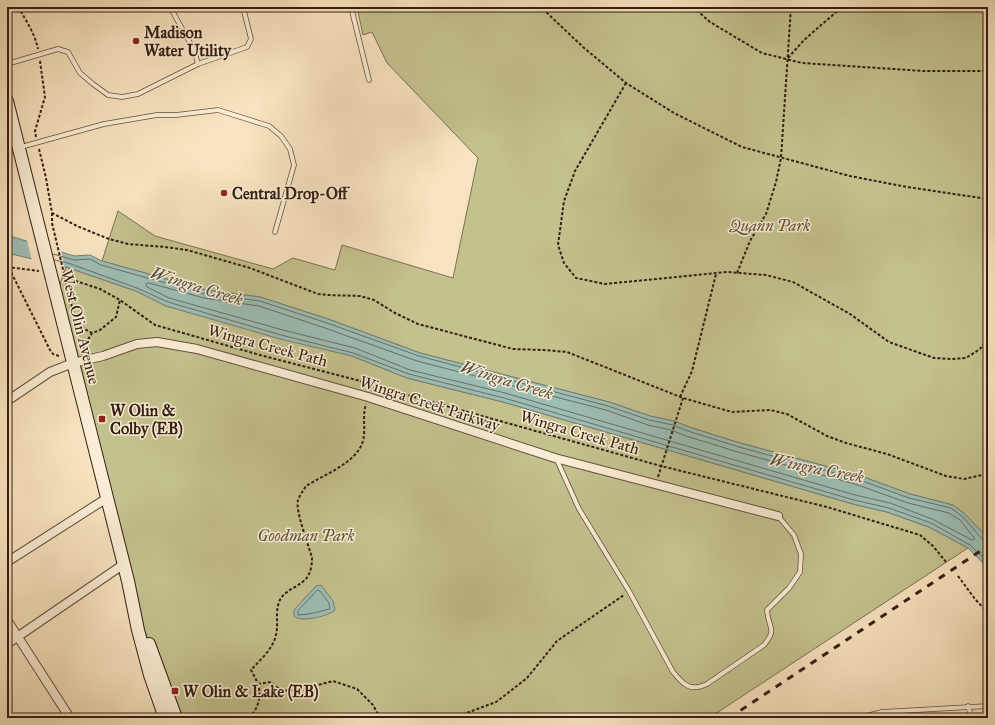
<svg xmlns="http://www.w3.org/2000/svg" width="995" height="725" font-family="'IM FELL Great Primer',serif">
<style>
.green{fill:#c3c18e;stroke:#7c7050}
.water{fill:#9dbeb5;stroke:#737e74}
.pier{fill:#f7e3bf}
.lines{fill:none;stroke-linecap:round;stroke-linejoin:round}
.shore{stroke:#686e64;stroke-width:1}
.lane-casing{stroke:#654f3d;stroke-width:5.5}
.street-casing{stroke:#654f3d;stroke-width:10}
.secondary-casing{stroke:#341e12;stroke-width:14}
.path{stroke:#341e12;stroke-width:2;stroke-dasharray:3 2;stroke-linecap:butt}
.lane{stroke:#faedd5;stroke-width:4}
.street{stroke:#faedd5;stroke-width:8}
.secondary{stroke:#faedd5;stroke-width:12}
.rail{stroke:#341e12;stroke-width:3;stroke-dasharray:7 7;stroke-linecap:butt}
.secondary-bridge-casing{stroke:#341e12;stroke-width:14;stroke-linecap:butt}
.path-bridge{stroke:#341e12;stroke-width:2;stroke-dasharray:3 2;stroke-linecap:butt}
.secondary-bridge{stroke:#faedd5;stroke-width:12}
.poi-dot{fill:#8f2418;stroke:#faedd5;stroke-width:1.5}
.labels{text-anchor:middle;stroke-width:3;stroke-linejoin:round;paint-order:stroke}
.poi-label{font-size:16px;font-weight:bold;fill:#341e12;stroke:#faedd5;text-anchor:start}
.park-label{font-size:16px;font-style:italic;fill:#5f4f37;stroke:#faedd5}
.street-label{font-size:16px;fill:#341e12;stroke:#faedd5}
.water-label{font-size:17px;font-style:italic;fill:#544e43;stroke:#faedd5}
</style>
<rect width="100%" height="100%" fill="#f7e3bf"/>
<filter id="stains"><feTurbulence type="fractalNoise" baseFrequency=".005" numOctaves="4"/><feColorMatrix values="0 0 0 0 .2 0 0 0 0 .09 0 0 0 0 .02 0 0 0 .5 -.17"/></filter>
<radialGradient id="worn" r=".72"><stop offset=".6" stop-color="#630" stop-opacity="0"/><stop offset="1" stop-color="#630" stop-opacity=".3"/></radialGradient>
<g class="green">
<polygon points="357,7 988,7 988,530 983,533 965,514 953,505 910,494 858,475 740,443 689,427 674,421 650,416 609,402 420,353 328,319 260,297 206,290 102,261 118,211 155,236 273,269 293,258 335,270 342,245 453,278 478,158 387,63 372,32 363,35"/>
<polygon points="66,267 136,291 166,306 352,356 407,378 503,402 853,504 887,512 929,527 968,548 709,718 176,718 152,652 128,581 56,295"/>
</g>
<g class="water">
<polygon points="7,235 74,256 90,255 102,261 206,290 260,297 328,319 420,353 609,402 650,416 674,421 689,427 740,443 858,475 910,494 953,505 965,514 983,533 988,541 988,568 968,548 929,527 887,512 853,504 503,402 407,378 352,356 280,339 166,306 136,291 66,267 7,253"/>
<path d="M321,585L333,601L335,610C329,616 300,623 294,616V610L316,586Z"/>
</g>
<polygon class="pier" points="27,240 61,250 65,269 32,261"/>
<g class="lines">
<g class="shore">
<polyline points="53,254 74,260 90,259 101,265 205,294 260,301 327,323 419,356 608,406 649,420 673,425 688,431 739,447 857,479 909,498 951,508 963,517 984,541 988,542"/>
<polyline points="54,260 68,263 137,288 168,302 281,335 353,353 409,374 504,398 854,500 889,508 931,523 970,545 988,562"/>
<polygon points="149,283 204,298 259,306 325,328 417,361 606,410 648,425 671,430 686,436 738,452 855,484 908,503 949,513 960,520 975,539 972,540 932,519 890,503 855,495 505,393 410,370 355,348 283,330 169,298 147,287 146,284"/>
<polygon points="318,590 320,591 329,603 330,609 309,614 298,615 298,611"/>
</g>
<defs>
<g id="lane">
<polyline points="170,7 194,50 198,64"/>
<polyline points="351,7 369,80"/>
<polyline points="7,64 58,49 68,52 80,73 93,84 108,95 122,97 138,94 198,64 247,47 251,39 243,7"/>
<polyline points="21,147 104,124 157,115 176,115 218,110 269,126 281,136 290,149 294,165 275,232"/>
<path d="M556,458L579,509L629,591L673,672C684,685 690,692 707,684L764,645C778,628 768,629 767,610L789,588L800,572L801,554L794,535L778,516"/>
<polyline points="968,706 972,718"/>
<polyline points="858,718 882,712 988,706"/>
</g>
<g id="street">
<polyline points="7,401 50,372 73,363 103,356 137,344 157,342 197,349 368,397 555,458 778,516"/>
<polyline points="7,562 107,498"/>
<polyline points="7,620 70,718"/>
<polyline points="7,644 124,564"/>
</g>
<g id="secondary">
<polyline points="7,101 37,220"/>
<polyline points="56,295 128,581 138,630 150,675 165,718"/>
<polyline points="149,644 176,718"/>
</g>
</defs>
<use href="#lane" class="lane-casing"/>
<use href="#street" class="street-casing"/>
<use href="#secondary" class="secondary-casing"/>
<g class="path">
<path d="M18,7C26,20 35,34 38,49"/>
<polyline points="538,7 545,11 583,47 626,83 674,113 742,147 850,176 907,187 988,199"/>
<polyline points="693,7 710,22 762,53 802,63 924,71 988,71"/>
<polyline points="788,58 804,40 842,7"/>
<polyline points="626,83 575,171 564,201 558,245 564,263 576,278 605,284 727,272 766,275 793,282 850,314 889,342 934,358 952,359 966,358 980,349 988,339"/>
<polyline points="36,137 35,131 45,97 40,61"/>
<polyline points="39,149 46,178 52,213 77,226 109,239 128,244 165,247 187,250 250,268 318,294 327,295 360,296 374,300 395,313 418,324 513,349 544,350 567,352 683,398 732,412 770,410 787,414 827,436 846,443 887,454 946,476 964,479 982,475 988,472"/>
<polyline points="52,213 52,223"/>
<polyline points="7,267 39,271"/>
<polyline points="9,268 50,350 53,354 59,356"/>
<polyline points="737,273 750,241 766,214 776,182 781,158 791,7"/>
<polyline points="61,276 100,289 120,300 155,325 260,355 372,384 414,397 661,466 827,507 920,535 933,546 946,562"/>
<path d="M70,299C74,315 76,326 92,333"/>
<polyline points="83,348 92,333 100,330 116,317 120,300"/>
<polyline points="680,397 692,371 716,274"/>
<polyline points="658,477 683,398"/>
<polyline points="958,576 975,599 988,613"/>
<polyline points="258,684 271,682 281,691 302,689 333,681 357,689 373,705 380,718"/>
<path d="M249,718C257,710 261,699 259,688C258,682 254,676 251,670C260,660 273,649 276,635C279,622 274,610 281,598C288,588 302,586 308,576C311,571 312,564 312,558C309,546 295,511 298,500C300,495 303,491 306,486C323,475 357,463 363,441C366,429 362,416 366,404"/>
<polyline points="453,718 496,702 504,696 527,678 557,641 624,595"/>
</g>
<use href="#lane" class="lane"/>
<use href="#street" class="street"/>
<use href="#secondary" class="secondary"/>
<polyline class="rail" points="729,718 988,546"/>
<defs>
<polyline id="secondary-bridge" points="37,220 56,295"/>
</defs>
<use href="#secondary-bridge" class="secondary-bridge-casing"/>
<polyline class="path-bridge" points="52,223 70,299"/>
<use href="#secondary-bridge" class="secondary-bridge"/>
</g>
<g class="poi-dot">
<circle cx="136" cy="41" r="4"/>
<circle cx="224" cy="193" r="4"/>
<rect x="98" y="415" width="8" height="8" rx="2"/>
<rect x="171" y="687" width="8" height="8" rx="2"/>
</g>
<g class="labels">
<g class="poi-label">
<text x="144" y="38">Madison<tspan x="144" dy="18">Water Utility</tspan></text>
<text x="232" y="199">Central Drop-Off</text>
<text x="110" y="416">W Olin &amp;<tspan x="110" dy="18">Colby (EB)</tspan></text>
<text x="183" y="697">W Olin &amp; Lake (EB)</text>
</g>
<g class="park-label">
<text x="770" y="231">Quann Park</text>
<text x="306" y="541">Goodman Park</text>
</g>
<g class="street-label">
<text transform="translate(81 327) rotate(76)" y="6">West Olin Avenue</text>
<text transform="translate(268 345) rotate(15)" y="6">Wingra Creek Path</text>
<text transform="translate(430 403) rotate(18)" y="6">Wingra Creek Parkway</text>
<text transform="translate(580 432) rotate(16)" y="6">Wingra Creek Path</text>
</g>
<g class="water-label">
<text transform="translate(197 286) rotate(17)" y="6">Wingra Creek</text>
<text transform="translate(507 380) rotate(17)" y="6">Wingra Creek</text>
<text transform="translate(817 468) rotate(11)" y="6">Wingra Creek</text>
</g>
</g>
<rect width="995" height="725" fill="none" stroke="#f7e3bf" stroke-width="24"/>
<rect x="8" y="8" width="979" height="709" fill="none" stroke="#341e12" stroke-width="2"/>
<rect x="12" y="12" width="971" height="701" fill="none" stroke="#341e12"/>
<rect width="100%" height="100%" filter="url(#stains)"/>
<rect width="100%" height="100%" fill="url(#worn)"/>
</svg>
